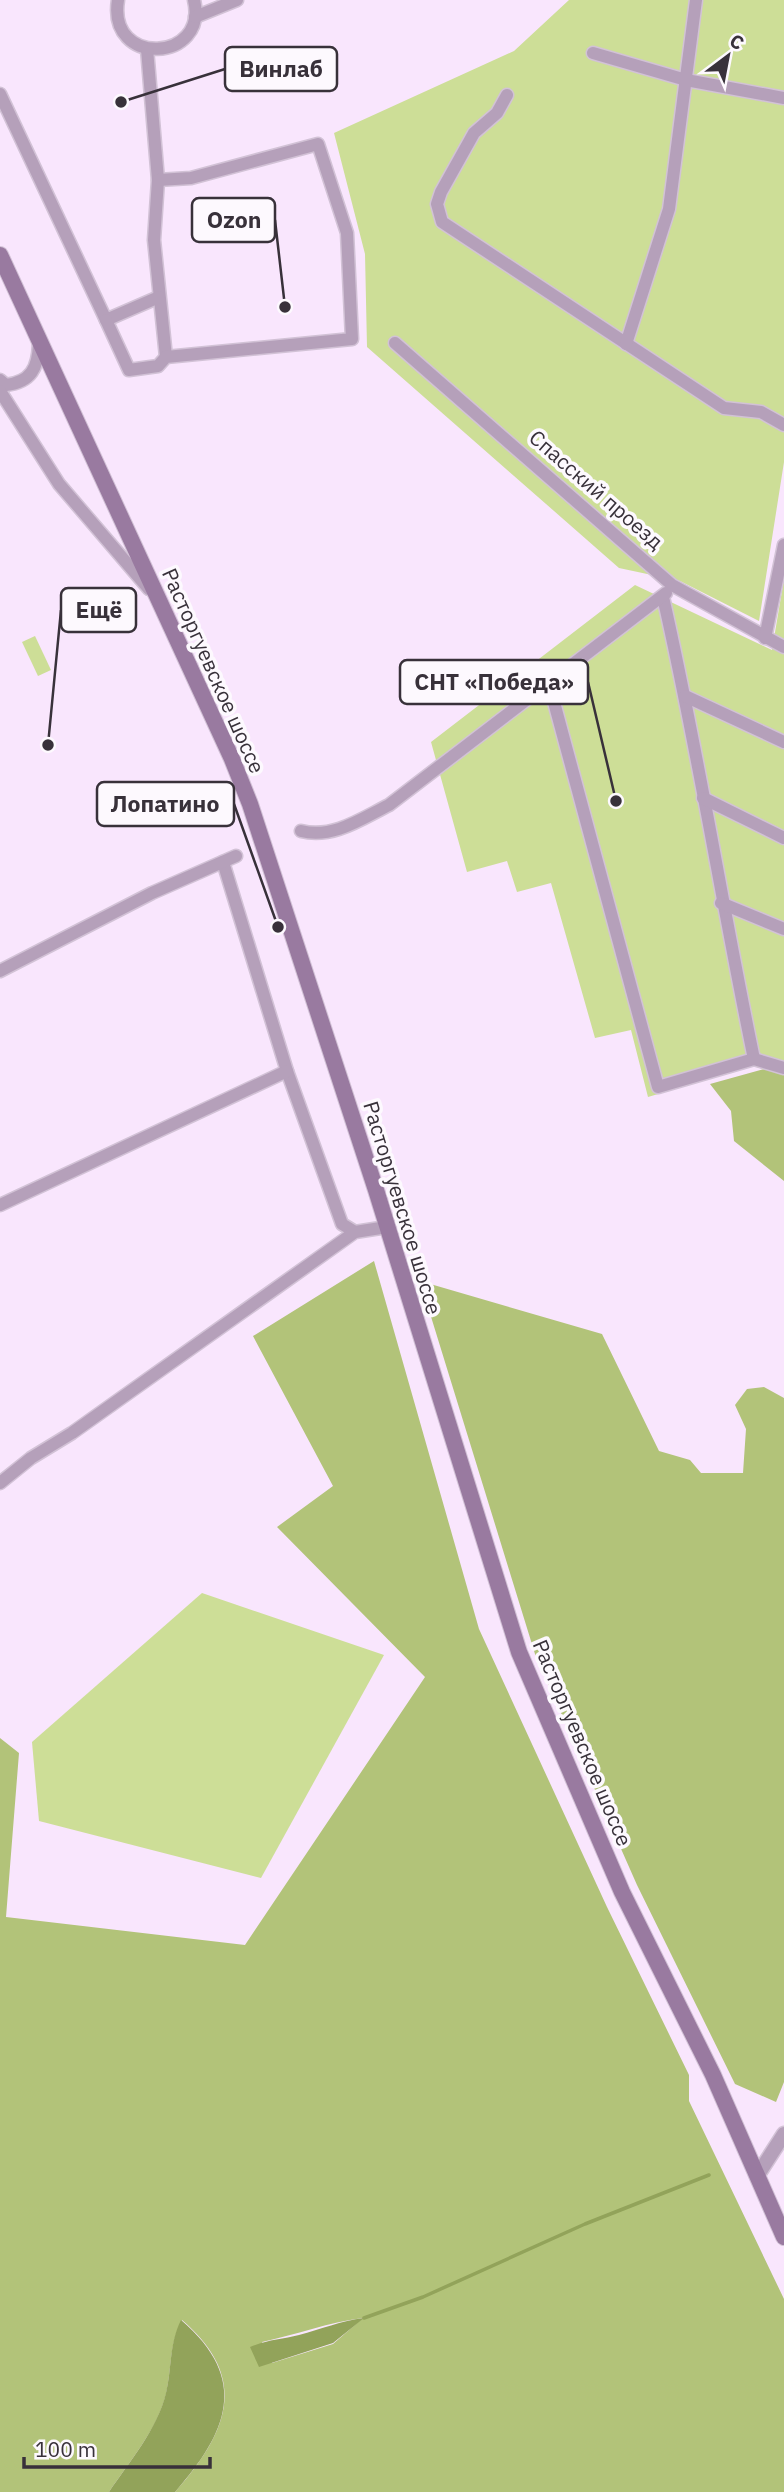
<svg xmlns="http://www.w3.org/2000/svg" width="784" height="2492" font-family="'IBM Plex Sans',sans-serif">
<style>
.green{fill:#cdde97}
.forest{fill:#b2c379;fill-rule:evenodd}
.water{fill:#92a35a}
.lines{fill:none;stroke-linecap:round;stroke-linejoin:round}
.stream{stroke:#92a35a;stroke-width:3.5}
.minor-casing{stroke:#d2c2d6;stroke-width:15}
.tertiary-casing{stroke:#d2c2d6;stroke-width:17}
.secondary-casing{stroke:#d2c2d6;stroke-width:18}
.minor{stroke:#b5a0ba;stroke-width:12}
.tertiary{stroke:#b5a0ba;stroke-width:14}
.secondary{stroke:#997aa0;stroke-width:16}
.labels{text-anchor:middle;stroke-width:7;stroke-linejoin:round;paint-order:stroke}
.street-label{font-size:21px;fill:#38313a;stroke:#fdf9fe}
.leader{fill:none;stroke:#38313a;stroke-width:2.5}
.callout-dot{fill:#38313a;stroke:#fdf9fe;stroke-width:2.5}
.callout{fill:#fdf9fe;stroke:#38313a;stroke-width:2.5}
.callout-label{font-size:23px;text-anchor:middle;font-weight:bold;fill:#38313a}
</style>
<rect width="100%" height="100%" fill="#f9e6fd"/>
<g class="green">
<polygon points="569,0 784,0 784,462 759,621 680,581 619,568 367,347 365,254 334,133 514,51"/>
<polygon points="784,579 784,1075 753,1066 648,1097 631,1030 595,1038 551,883 517,892 507,861 467,872 431,742 635,585 772,650"/>
<polygon points="35,636 51,670 38,676 22,642"/>
<polygon points="202,1593 384,1655 261,1878 39,1821 32,1742"/>
</g>
<g class="forest">
<polygon points="768,1068 784,1074 784,1181 734,1141 731,1111 710,1084"/>
<path d="M374,1261L479,1629L607,1907L689,2075V2101L784,2299V2492H175C227,2433 251,2379 182,2320C169,2344 172,2368 166,2394C157,2430 129,2462 109,2492H0V1738L19,1753L6,1917L245,1945L425,1677L277,1527L333,1486L253,1336ZM363,2318L333,2344L272,2363L262,2342C296,2335 328,2322 363,2318Z"/>
<polygon points="420,1281 602,1334 659,1451 690,1460 701,1473 743,1473 746,1429 735,1405 747,1389 764,1387 784,1398 784,2082 776,2102 735,2084 637,1885 535,1654"/>
</g>
<g class="water">
<path d="M364,2318L333,2343L259,2367L250,2347C266,2340 283,2339 299,2335C321,2329 341,2321 364,2318Z"/>
<path d="M181,2320C250,2379 228,2432 175,2492H109C129,2462 157,2430 166,2393C172,2368 169,2344 181,2320Z"/>
</g>
<g class="lines">
<polyline class="stream" points="364,2318 423,2297 585,2224 709,2175"/>
<defs>
<g id="minor">
<path d="M118,0C107,68 209,62 194,0"/>
<polyline points="195,17 237,0"/>
<polyline points="147,49 158,180 154,240 166,357"/>
<polyline points="593,53 686,80 784,98"/>
<polyline points="0,94 106,320 159,297"/>
<polyline points="507,95 497,113 474,133 441,192 437,204 442,222 724,408 761,412 784,425"/>
<polyline points="106,320 129,370 158,366 166,357 352,339 347,233 318,144 191,178 158,180"/>
<polyline points="395,343 672,585 784,647"/>
<polyline points="626,344 669,209 696,0"/>
<path d="M0,380L6,385C31,382 38,368 39,344"/>
<polyline points="0,391 59,484 149,589"/>
<path d="M663,597C698,750 722,905 754,1059"/>
<polyline points="765,638 784,545"/>
<polyline points="548,680 658,1087 754,1059 784,1068"/>
<polyline points="685,696 784,742"/>
<polyline points="703,798 784,838"/>
<path d="M301,831C333,839 361,819 389,805L666,593"/>
<polyline points="223,862 287,1071 342,1224 355,1232"/>
<polyline points="721,903 784,929"/>
<polyline points="0,971 152,893 236,856"/>
<polyline points="0,1205 287,1071"/>
<polyline points="0,1483 31,1458 72,1433 355,1232 387,1227"/>
</g>
<polyline id="tertiary" points="757,2176 784,2134"/>
<polyline id="secondary" points="0,255 232,759 250,804 376,1190 519,1652 622,1892 713,2075 784,2237"/>
</defs>
<use href="#minor" class="minor-casing"/>
<use href="#tertiary" class="tertiary-casing"/>
<use href="#secondary" class="secondary-casing"/>
<use href="#minor" class="minor"/>
<use href="#tertiary" class="tertiary"/>
<use href="#secondary" class="secondary"/>
</g>
<g class="labels">
<g class="street-label">
<text transform="translate(596 490) rotate(41)" y="7">Спасский проезд</text>
<text transform="translate(213 671) rotate(66)" y="7">Расторгуевское шоссе</text>
<text transform="translate(402 1208) rotate(73)" y="7">Расторгуевское шоссе</text>
<text transform="translate(582 1743) rotate(67)" y="7">Расторгуевское шоссе</text>
</g>
</g>
<path class="leader" d="M121 102L225 69M285 307L275 220M48 745L61 610M616 801L588 682M278 927L234 804"/>
<g class="callout-dot">
<circle cx="121" cy="102" r="7"/>
<circle cx="285" cy="307" r="7"/>
<circle cx="48" cy="745" r="7"/>
<circle cx="616" cy="801" r="7"/>
<circle cx="278" cy="927" r="7"/>
</g>
<g class="callout">
<rect x="225" y="47" width="112" height="44" rx="7"/>
<rect x="192" y="198" width="83" height="44" rx="7"/>
<rect x="61" y="588" width="75" height="44" rx="7"/>
<rect x="400" y="660" width="188" height="44" rx="7"/>
<rect x="97" y="782" width="137" height="44" rx="7"/>
</g>
<g class="callout-label">
<text x="281" y="77">Винлаб</text>
<text x="234" y="228">Ozon</text>
<text x="99" y="618">Ещё</text>
<text x="494" y="690">СНТ «Победа»</text>
<text x="165" y="812">Лопатино</text>
</g>
<g transform="translate(728 56) rotate(32)" stroke="#fdf9fe" stroke-width="5" paint-order="stroke">
<path d="M0-5L12 26L0 18L-12 26Z" fill="#38313a"/>
<text y="-10" font-size="19" font-weight="bold" text-anchor="middle" fill="#38313a">С</text>
</g>
<path d="M24 2457v10h186v-10" fill="none" stroke="#38313a" stroke-width="3.5"/>
<text x="35" y="2457" font-size="21" fill="#38313a" stroke="#fdf9fe" stroke-width="5" paint-order="stroke">100 m</text>
</svg>
